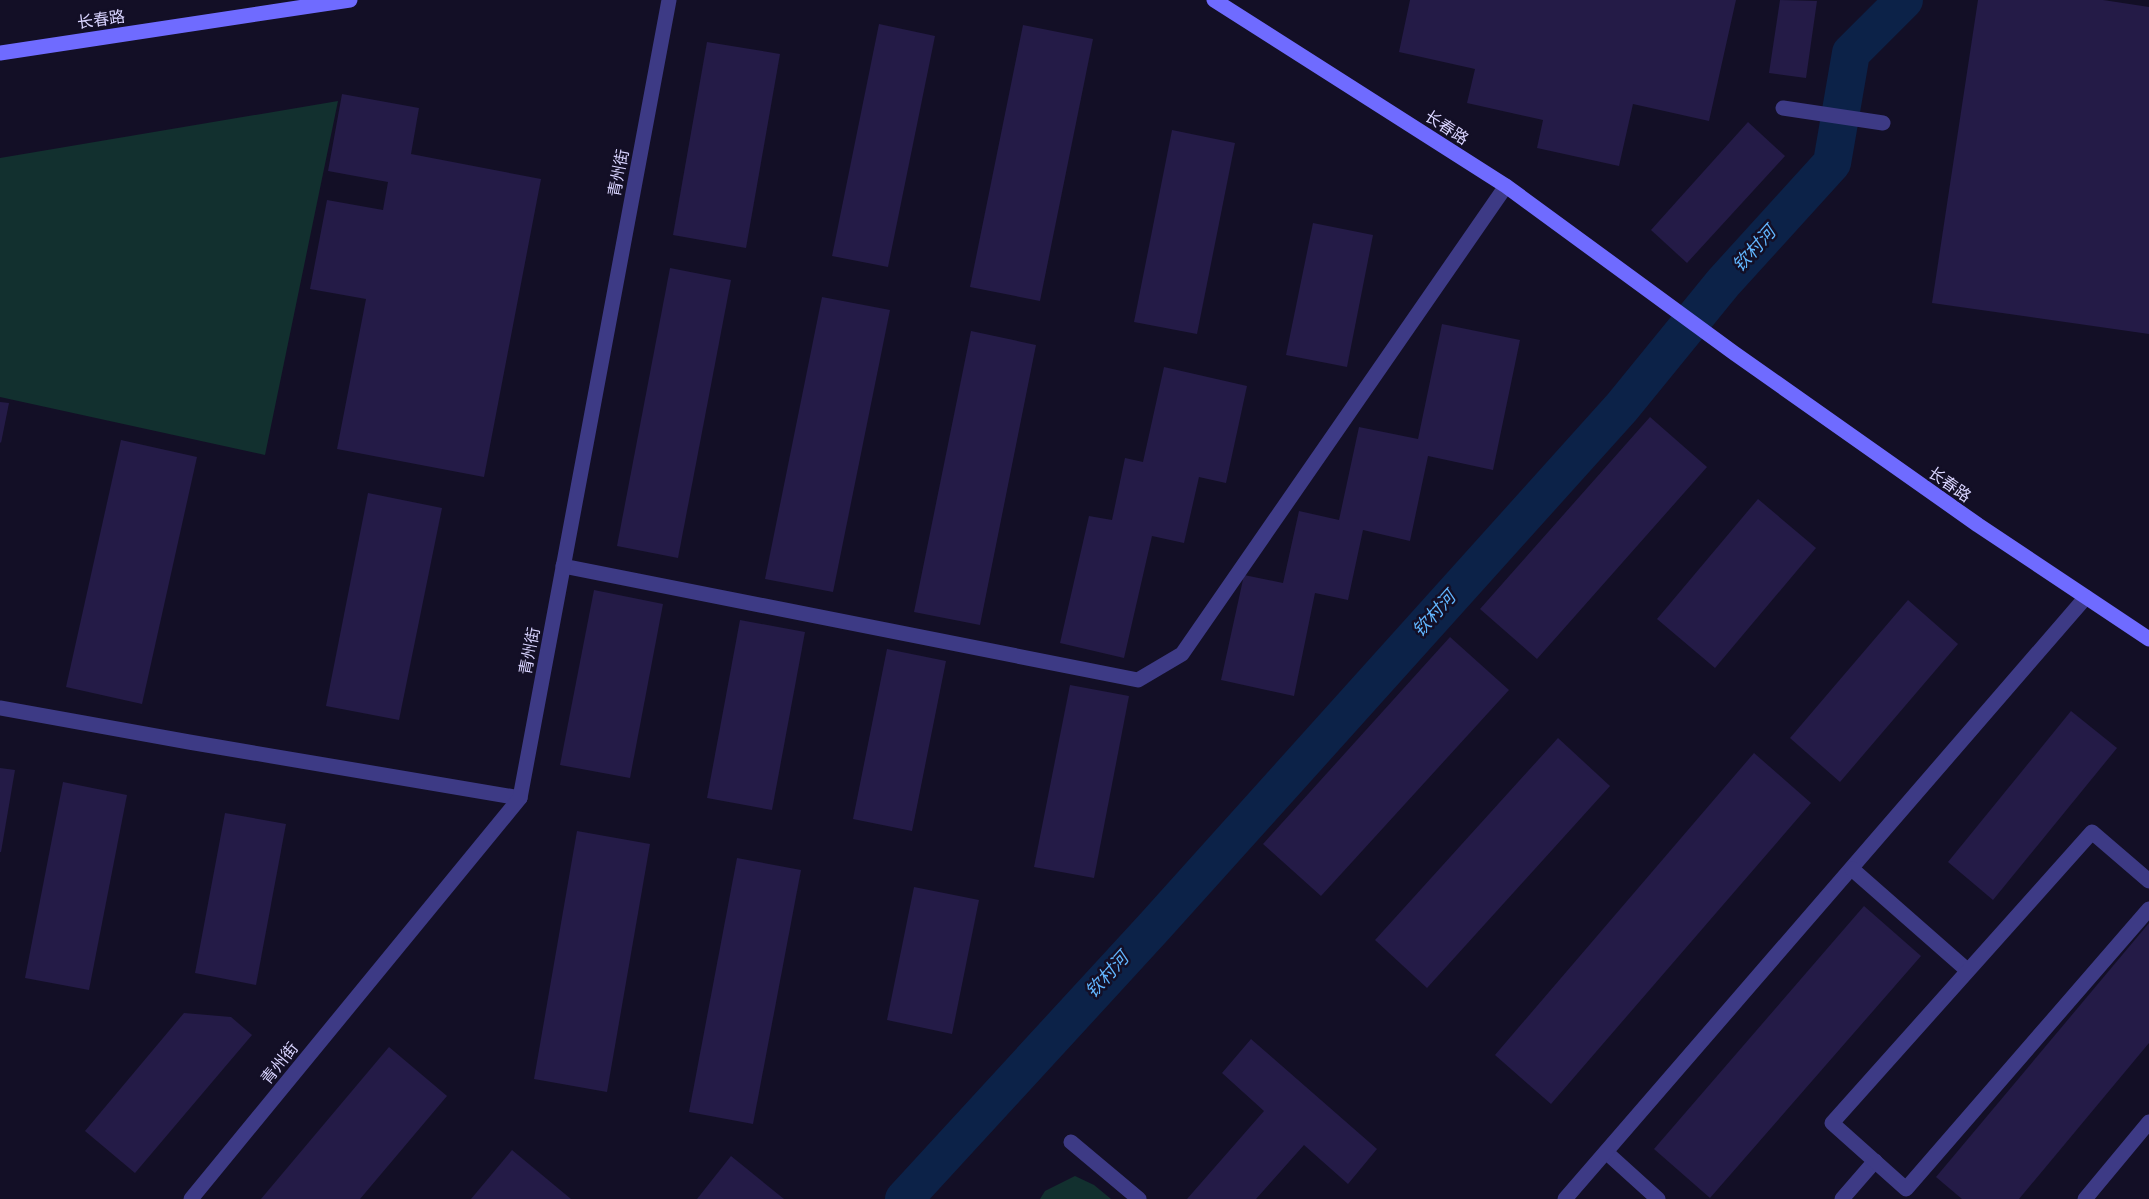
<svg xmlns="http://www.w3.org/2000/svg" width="2149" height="1199" font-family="Cabin,'Noto Sans SC',sans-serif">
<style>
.green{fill:#12302f}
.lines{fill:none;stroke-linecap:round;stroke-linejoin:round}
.canal{stroke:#0c2248;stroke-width:38}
.building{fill:#241b47}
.lane{stroke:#3d3a85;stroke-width:15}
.street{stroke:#3d3a85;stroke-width:15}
.secondary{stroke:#6f6bff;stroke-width:15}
.labels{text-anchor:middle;stroke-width:5;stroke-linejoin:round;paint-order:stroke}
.street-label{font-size:16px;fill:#d9d4ff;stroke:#130f26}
.water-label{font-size:18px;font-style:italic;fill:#62b6ff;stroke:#130f26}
</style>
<rect width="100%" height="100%" fill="#130f26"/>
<g class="green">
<polygon points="338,101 265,455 0,397 0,158"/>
<polygon points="1075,1176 1094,1185 1111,1199 1040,1199 1045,1191"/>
</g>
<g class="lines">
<polyline class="canal" points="904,1199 1154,927 1622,407 1723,283 1832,163 1851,53 1904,0"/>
</g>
<g class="building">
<polygon points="1410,0 1736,0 1709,121 1633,104 1619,166 1537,148 1543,120 1467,103 1475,69 1399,52"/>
<polygon points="1780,0 1817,1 1806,78 1769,73"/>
<polygon points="1978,0 2103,0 2149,7 2149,334 1932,303"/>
<polygon points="879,24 935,36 888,267 832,256"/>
<polygon points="1023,25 1093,39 1040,301 970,287"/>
<polygon points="707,42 780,54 746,248 673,235"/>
<polygon points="342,94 419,108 411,154 541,179 484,477 337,449 366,299 310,289 327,200 383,210 388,182 328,171"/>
<polygon points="1748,122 1785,156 1687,263 1651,230"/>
<polygon points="1172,130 1235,143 1197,334 1134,322"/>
<polygon points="1313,223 1373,235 1347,367 1286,355"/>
<polygon points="670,268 731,280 678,558 617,546"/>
<polygon points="822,297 890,310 833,592 765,579"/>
<polygon points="1442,324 1520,340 1493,470 1428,456 1410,541 1363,530 1348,600 1315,593 1294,696 1221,680 1244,575 1283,583 1299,511 1339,520 1359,427 1418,439"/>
<polygon points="971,331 1036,345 980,625 914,612"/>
<polygon points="1164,367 1247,386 1226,483 1199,477 1184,543 1152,536 1124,658 1060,643 1089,516 1112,520 1125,458 1143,462"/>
<polygon points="0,402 9,403 1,443 0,442"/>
<polygon points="1650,417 1707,467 1537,659 1480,609"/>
<polygon points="121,440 197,457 142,704 66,687"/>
<polygon points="368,493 442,508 399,720 326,706"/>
<polygon points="1758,499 1816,548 1715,668 1657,619"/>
<polygon points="594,590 663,604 630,778 560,765"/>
<polygon points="1908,600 1958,644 1840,782 1790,738"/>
<polygon points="740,620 805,632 772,810 707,798"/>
<polygon points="1450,637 1509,690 1321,896 1263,844"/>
<polygon points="887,649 946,661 912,831 853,819"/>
<polygon points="1070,685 1129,696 1094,878 1034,867"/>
<polygon points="2071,711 2117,748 1993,900 1948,862"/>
<polygon points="1558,738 1610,786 1427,988 1375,940"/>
<polygon points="1754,753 1811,803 1551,1104 1495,1055"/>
<polygon points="0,768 15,770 1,852 0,852"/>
<polygon points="63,782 127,795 89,990 25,978"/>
<polygon points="225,813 286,824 256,985 195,973"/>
<polygon points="577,831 650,844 607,1092 534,1079"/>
<polygon points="737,858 801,870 753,1124 689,1112"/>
<polygon points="914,887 979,900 952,1034 887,1020"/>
<polygon points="1864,906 1921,956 1710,1198 1654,1149"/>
<polygon points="2149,923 2149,1043 2019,1199 1962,1199 1936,1177"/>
<polygon points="184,1013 231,1017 252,1035 135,1173 85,1131"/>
<polygon points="1251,1039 1377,1149 1348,1184 1304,1145 1256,1199 1187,1199 1264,1111 1222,1073"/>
<polygon points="389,1047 447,1096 360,1199 261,1199"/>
<polygon points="512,1150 571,1199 471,1199"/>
<polygon points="731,1156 784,1199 697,1199"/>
</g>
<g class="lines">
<g class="lane">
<polyline points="1783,108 1883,123"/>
<polyline points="1071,1142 1139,1199"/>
<polyline points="1606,1152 1658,1199"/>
<polyline points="1565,1199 2086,597"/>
<polyline points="1842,1199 1875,1161"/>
</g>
<g class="street">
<polyline points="563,566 1138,680 1182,654 1506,186"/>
<polyline points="0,708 189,742 520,798"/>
<polyline points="1852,869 1967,970"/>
<polyline points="2149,881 2092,832 1832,1123 1906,1189 2149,909"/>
<polyline points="191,1199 520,798 669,0"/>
<polyline points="2085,1199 2149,1122"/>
</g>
<g class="secondary">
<polyline points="1214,0 1506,186 1734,353 1978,525 2149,639"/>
<polyline points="0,53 350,0"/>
</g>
</g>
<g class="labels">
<g class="street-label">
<text transform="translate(101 19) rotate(-8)" y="6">长春路</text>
<text transform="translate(1447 127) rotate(33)" y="6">长春路</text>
<text transform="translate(618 173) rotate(-79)" y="6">青州街</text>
<text transform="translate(1950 484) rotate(35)" y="6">长春路</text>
<text transform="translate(529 651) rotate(-79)" y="6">青州街</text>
<text transform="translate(279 1063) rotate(-51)" y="6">青州街</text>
</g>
<g class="water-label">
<text transform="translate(1754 249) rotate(-48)" y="6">钦村河</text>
<text transform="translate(1434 614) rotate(-48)" y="6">钦村河</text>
<text transform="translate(1107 975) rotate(-48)" y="6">钦村河</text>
</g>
</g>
</svg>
